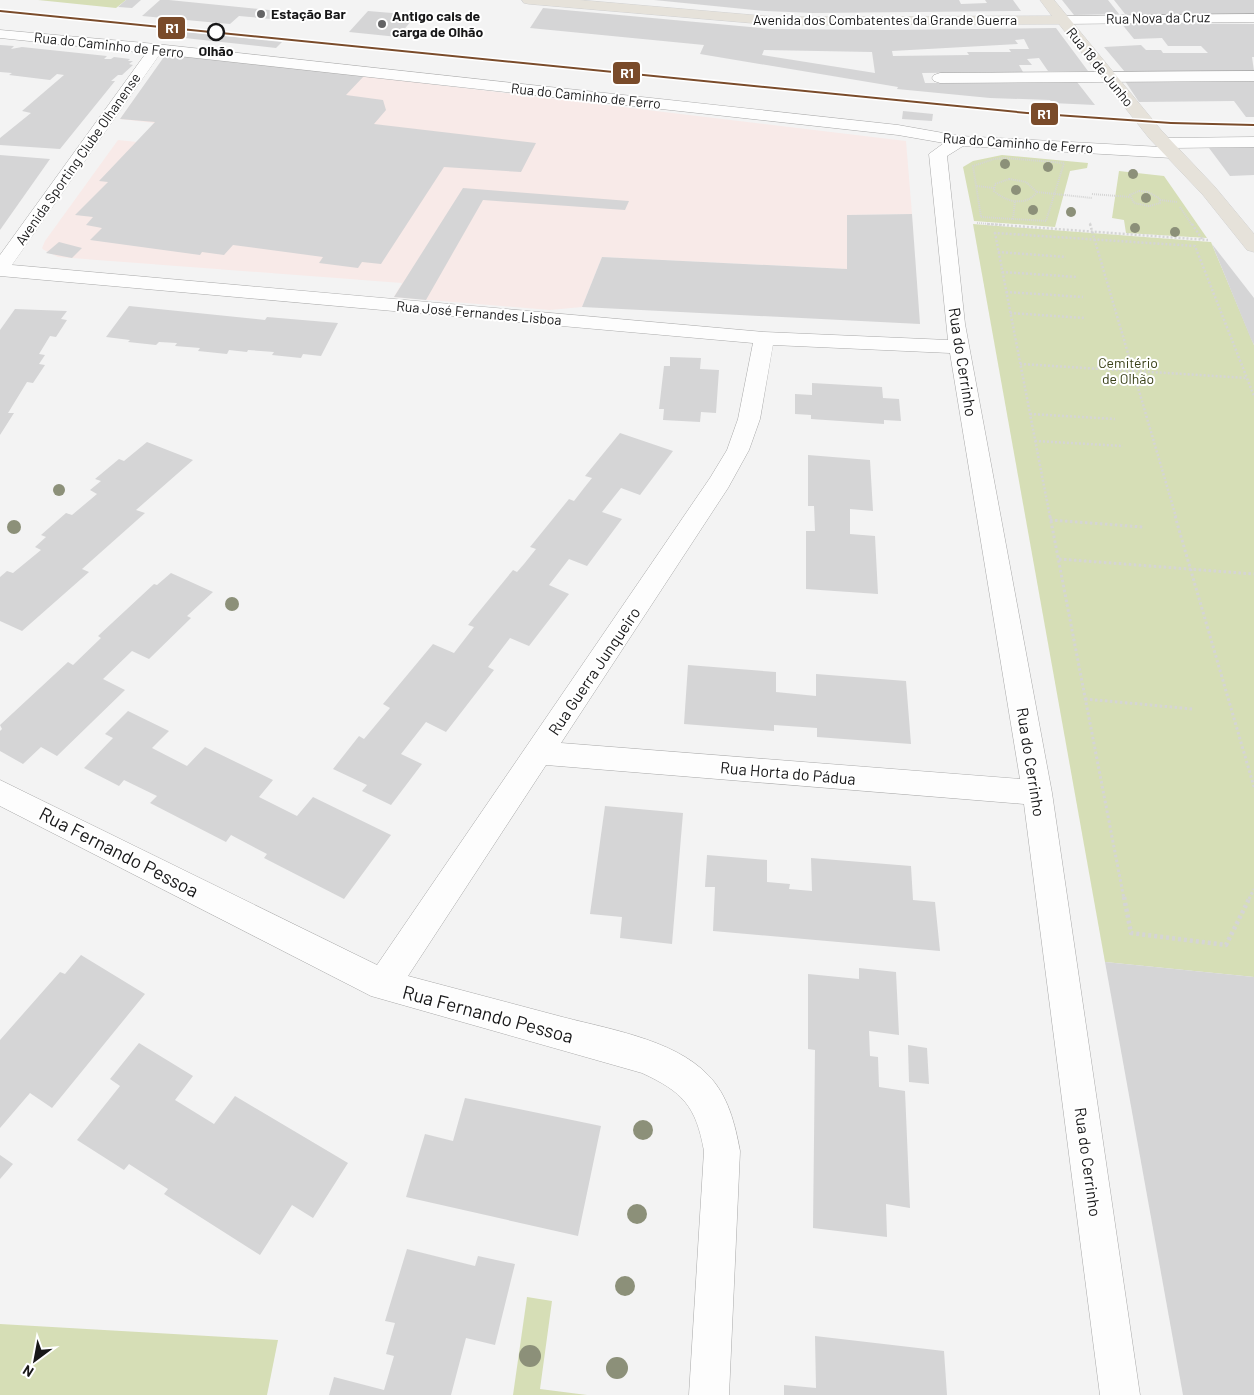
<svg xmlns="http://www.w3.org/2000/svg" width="1254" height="1395" font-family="Barlow,sans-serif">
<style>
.industrial{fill:#f8eae8}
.green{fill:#d6deb6}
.building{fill:#d5d5d6;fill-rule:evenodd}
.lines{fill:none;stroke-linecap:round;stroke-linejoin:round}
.minor-casing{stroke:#a9a9a9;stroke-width:1}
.major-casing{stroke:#d1d1d1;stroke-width:1}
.path-far3{stroke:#d5d5d5;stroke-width:2;stroke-dasharray:1 1;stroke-linecap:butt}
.path-far2{stroke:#d5d5d5;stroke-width:2.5;stroke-dasharray:2 2;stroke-linecap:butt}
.path-far1{stroke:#d5d5d5;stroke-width:3;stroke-dasharray:2.5 2.5;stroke-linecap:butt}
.path{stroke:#d5d5d5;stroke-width:4.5;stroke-dasharray:3 3;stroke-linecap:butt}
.minor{fill:#fdfdfd;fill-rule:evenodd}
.major{fill:#e6e2da;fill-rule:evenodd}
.rail-1-casing{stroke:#fff;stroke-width:3}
.rail-1{fill:#7a4b2a;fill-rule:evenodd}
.tree{fill:#8c9079}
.poi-dot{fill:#646465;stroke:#fff;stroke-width:2}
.stop-dot{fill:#fff;stroke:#171718;stroke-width:2.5}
.labels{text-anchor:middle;stroke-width:4;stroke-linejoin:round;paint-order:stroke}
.far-poi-label{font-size:14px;font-weight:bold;fill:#171718;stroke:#fff;text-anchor:start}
.far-street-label{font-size:14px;fill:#171718;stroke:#fff}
.far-stop-label{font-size:14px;font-weight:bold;fill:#171718;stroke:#fff}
.far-park-label{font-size:14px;fill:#383f16;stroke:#fff}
.street-label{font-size:16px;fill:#171718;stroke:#fff}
.near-street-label{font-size:19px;fill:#171718;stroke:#fff}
.line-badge{stroke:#fff;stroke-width:2}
.badge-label{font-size:14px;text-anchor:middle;font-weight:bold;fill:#fff}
</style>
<rect width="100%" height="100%" fill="#f3f3f3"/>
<polygon class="industrial" points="347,74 906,141 912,214 847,215 847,269 602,257 582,307 550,310 394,297 402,283 58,257 44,250 42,248 45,241 118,140 137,142 154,123 120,119 136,97"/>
<g class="green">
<polygon points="38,0 126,0 116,8"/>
<polygon points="1002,155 1088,163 1087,168 1070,171 1055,227 974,221 963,167 973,161"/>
<polygon points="1119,171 1164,176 1207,238 1126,233 1124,220 1112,218"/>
<polygon points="973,224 1211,242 1254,345 1254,977 1105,962"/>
<polygon points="527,1297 552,1301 540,1389 587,1395 513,1395"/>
<polygon points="0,1324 278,1340 267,1395 0,1395"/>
</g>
<g class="building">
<polygon points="126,0 141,0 132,8 118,7"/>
<polygon points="160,0 169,0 279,11 271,19 239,16 230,24 142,16"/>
<polygon points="654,0 959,0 961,4 987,3 985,0 1013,0 1021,11 813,13 765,11"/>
<polygon points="1062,0 1108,0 1119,14 1074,15"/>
<polygon points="1114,0 1254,0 1254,14 1188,14 1190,16 1125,14"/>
<path d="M543,8L771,29L889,30L1056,28L1088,71H1048L1039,58L1027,59L1032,65H1019L1023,72L922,73L925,83L1077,82L1095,105L1052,103L1050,100L990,98L897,89L898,87L700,54L704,45L530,28ZM1024,39L1029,49H1009L1011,52H967L969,55L893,56L892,51L1018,44L1015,40ZM764,50L872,52L875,73L762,55Z"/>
<polygon points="368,11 416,15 398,37 349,32"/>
<polygon points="1121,23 1254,24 1254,57 1252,57 1254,71 1125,72 1104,47 1141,45 1146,50 1161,50 1163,53 1208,53 1201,46 1168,46 1162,38 1134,39"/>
<polygon points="164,30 282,42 276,48 157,35"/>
<polygon points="0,45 14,46 11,49 22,47 107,56 104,59 111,59 114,57 130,59 128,61 133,61 129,64 133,65 122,75 118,75 111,81 115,81 60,149 0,145 0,138 31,113 22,111 64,75 57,74 50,80 9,75 12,73 0,72"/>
<polygon points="166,54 364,76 346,95 383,100 386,110 374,124 536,143 521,172 444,167 381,264 362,262 358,268 319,263 323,257 233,245 224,255 202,252 200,255 90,240 102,228 86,225 93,217 75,215 108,182 99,181 155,122 120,119"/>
<polygon points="1254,80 1254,117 1246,117 1234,101 1139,102 1125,81"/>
<polygon points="903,111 933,114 932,121 902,119"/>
<polygon points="1254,147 1254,175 1230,176 1209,148"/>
<polygon points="0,155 50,159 0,230"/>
<polygon points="463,188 629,201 625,210 483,200 426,300 394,297"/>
<polygon points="912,214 920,324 582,307 602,257 847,269 847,215"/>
<polygon points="59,242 82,248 72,258 46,253"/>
<polygon points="1212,244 1254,298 1254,345 1251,339"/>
<polygon points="129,306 265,320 267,317 338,323 321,356 303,354 301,358 272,355 274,352 248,350 247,352 229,350 227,354 198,351 200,348 175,346 177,343 159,342 156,345 128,342 130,340 106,337"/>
<polygon points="15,309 67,311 61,319 67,320 56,337 50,336 39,354 45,355 39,364 45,365 33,383 27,382 8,413 14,413 0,435 0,330"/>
<polygon points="670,357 701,358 700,369 719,370 716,413 701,412 700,422 663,420 664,409 659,409 664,366 670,366"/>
<polygon points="812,383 882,387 883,398 899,399 901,421 884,420 884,424 811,419 811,415 795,414 795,394 812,395"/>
<polygon points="620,433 673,451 640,495 621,488 602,512 622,519 587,566 569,559 549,585 569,594 529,646 510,638 488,667 494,670 446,732 426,722 401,754 422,764 391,805 362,791 367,785 333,769 359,736 364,739 390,708 383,704 433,644 454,653 474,627 468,625 513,570 517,572 524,564 536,549 530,547 569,499 574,501 584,488 592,478 585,476"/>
<polygon points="147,442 193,460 136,510 145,513 82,569 89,572 22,631 0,621 0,577 7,571 13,573 41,550 35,547 46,537 41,535 66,513 72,515 97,494 90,490 101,481 95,479 119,459 124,461"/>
<polygon points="808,455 870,460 873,511 850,509 850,534 875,536 878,594 806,589 806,531 815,531 814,506 808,506"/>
<polygon points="171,573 213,592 187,616 191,618 149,659 132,651 103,679 125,690 57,756 41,747 23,764 0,751 0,731 2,729 0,725 68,662 73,665 101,638 98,636 154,584 157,585"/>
<polygon points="688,665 776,672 776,692 816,696 816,674 906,681 911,744 817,737 817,728 774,725 774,731 684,724"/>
<polygon points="128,711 169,731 152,748 187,766 205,747 273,780 259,797 297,816 313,797 391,835 344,899 264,858 267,854 231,835 226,842 150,803 157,796 124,780 119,786 84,768 113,738 105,734"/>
<polygon points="605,806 683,813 672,944 620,938 622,917 590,914"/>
<polygon points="707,855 767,860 767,882 790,884 789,889 812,891 811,858 911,866 913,900 935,902 940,951 713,931 715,887 705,887"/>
<polygon points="81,955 145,994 52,1108 30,1093 0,1128 0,1040 60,972 65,974"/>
<polygon points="1105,962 1254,977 1254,1395 1183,1395"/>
<polygon points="859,968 896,972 899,1035 869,1031 870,1056 878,1057 879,1087 905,1091 910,1208 886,1204 887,1237 813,1228 815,1050 808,1049 808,974 859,979"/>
<polygon points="139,1043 193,1076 175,1100 214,1124 235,1096 348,1163 313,1218 292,1205 260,1255 164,1194 168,1189 129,1164 124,1170 77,1140 120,1086 110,1079"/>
<polygon points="908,1045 927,1048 929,1084 909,1082"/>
<polygon points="465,1098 601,1126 578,1236 406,1197 425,1134 453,1141"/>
<polygon points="0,1155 13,1164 0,1179"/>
<polygon points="407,1249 475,1266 478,1256 515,1264 495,1345 466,1338 451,1395 329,1395 334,1377 384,1390 394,1356 386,1354 395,1323 385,1321"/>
<polygon points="815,1336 944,1351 947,1395 784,1395 784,1385 816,1388"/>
</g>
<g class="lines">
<defs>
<g id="minor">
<polygon points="1254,14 1254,22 1062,24 1057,23 1055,20 1057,17 1062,16"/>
<path d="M0,30L156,44L898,125L960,136L1161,147L1156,143L1158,139L1164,138L1254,137V147L1172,148L1178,149L1181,153L1178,157L1172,158L963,146L947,156L965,324L1052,793L1140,1395H1100L1024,804L546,765L408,976C457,989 506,1002 555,1015C602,1028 673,1038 708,1075C728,1095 735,1124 740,1151L729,1395H689L704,1151C696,1106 683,1092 642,1073L371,996L0,806V780L377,965L710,478L727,450L738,419L753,343L0,276V255L146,53L0,38ZM160,54L898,135L944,143L929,154L948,340L764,332L12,265ZM773,345L950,353L1020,779L561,743L728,488L749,450L760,419Z"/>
<polygon points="1254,71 1254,81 940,83 934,81 932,78 934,75 940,73"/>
</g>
<polygon id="major" points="522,0 579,0 775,17 1052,16 1040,0 1054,0 1161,130 1215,187 1254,234 1254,252 1247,250 1203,195 1149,138 1059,24 775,25 529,4 524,3"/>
</defs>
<use href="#minor" class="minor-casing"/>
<use href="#major" class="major-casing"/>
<g class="path-far3">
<polygon points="1005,158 1064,163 1046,221 981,217 973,166 994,159"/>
<path d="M1009,179L1026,182L1037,192C1026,207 1006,202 994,191L995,184Z"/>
<polyline points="977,186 994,188"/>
<polygon points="1139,191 1148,192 1159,198 1160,203 1149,206 1134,203 1130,195"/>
<polyline points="1037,192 1092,198"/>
<polyline points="1092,194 1130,197"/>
<polyline points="1160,200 1177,202"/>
<polyline points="1180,207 1192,225"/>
<polyline points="1013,219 1015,201"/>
<polyline points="977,223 1004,225"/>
<polyline points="1090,223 1091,225"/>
</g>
<g class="path-far2">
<polyline points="987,224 1208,240"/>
<polyline points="1090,224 1176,517"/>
<polyline points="1192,224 1202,239"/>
<polyline points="998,252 1066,257"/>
<polyline points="1002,272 1077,277"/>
<polyline points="1006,292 1083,297"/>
<polyline points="1010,313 1084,318"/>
<polyline points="1020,364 1247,378"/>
<polyline points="1030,414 1115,419"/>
<polyline points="1035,441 1123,446"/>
<polyline points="1050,517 995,233 1195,246 1254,396"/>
</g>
<g class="path-far1">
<polyline points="1050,516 1124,899"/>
<polyline points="1175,516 1254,787"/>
<polyline points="1050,520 1143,527"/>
<polyline points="1059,559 1254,574"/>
<polyline points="1085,699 1193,709"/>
<polyline points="1249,899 1254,889"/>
</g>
<polyline class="path" points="1124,897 1131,933 1226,945 1250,897"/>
<use href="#minor" class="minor"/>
<use href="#major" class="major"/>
<defs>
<polygon id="rail-1" points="0,10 1027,112 1171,122 1254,124 1254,126 1171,124 1027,114 0,12"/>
</defs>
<use href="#rail-1" class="rail-1-casing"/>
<use href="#rail-1" class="rail-1"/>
</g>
<g class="tree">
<circle cx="1005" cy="164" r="5"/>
<circle cx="1048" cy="167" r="5"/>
<circle cx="1133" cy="174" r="5"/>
<circle cx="1016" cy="190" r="5"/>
<circle cx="1146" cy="198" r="5"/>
<circle cx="1033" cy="210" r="5"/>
<circle cx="1071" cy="212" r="5"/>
<circle cx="1135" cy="228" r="5"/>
<circle cx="1175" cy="232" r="5"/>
<circle cx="59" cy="490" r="6"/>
<circle cx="14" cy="527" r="7"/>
<circle cx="232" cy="604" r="7"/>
<circle cx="643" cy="1130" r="10"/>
<circle cx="637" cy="1214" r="10"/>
<circle cx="625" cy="1286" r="10"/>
<circle cx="530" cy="1356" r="11"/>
<circle cx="617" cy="1368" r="11"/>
</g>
<g class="poi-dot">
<circle cx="261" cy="14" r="5"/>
<circle cx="382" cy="24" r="5"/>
</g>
<circle class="stop-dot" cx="216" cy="32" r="8"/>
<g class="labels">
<g class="far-poi-label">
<text x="271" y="19">Estação Bar</text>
<text x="392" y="21">Antigo cais de<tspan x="392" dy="16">carga de Olhão</tspan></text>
</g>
<g class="far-street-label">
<text transform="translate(1158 18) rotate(-1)" y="5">Rua Nova da Cruz</text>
<text x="885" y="25">Avenida dos Combatentes da Grande Guerra</text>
<text transform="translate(109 45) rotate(6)" y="5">Rua do Caminho de Ferro</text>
<text transform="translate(1100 67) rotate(51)" y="5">Rua 18 de Junho</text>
<text transform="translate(586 96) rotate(6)" y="5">Rua do Caminho de Ferro</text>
<text transform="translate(1018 143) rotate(4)" y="5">Rua do Caminho de Ferro</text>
<text transform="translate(78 159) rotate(-55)" y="5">Avenida Sporting Clube Olhanense</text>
<text transform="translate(479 313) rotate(5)" y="5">Rua José Fernandes Lisboa</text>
</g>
<g class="far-stop-label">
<text x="216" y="56">Olhão</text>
</g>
<g class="far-park-label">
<text x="1128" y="368">Cemitério<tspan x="1128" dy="16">de Olhão</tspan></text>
</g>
<g class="street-label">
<text transform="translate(963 362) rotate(81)" y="6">Rua do Cerrinho</text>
<text transform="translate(594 671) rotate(-56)" y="6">Rua Guerra Junqueiro</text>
<text transform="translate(1031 762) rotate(81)" y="6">Rua do Cerrinho</text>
<text transform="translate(788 773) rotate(5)" y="6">Rua Horta do Pádua</text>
<text transform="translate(1088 1162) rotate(82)" y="6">Rua do Cerrinho</text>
</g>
<g class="near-street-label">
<text transform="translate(119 852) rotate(27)" y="7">Rua Fernando Pessoa</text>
<text transform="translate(488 1014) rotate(15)" y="7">Rua Fernando Pessoa</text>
</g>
</g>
<g class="line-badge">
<rect x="157" y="16" width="29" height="24" rx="5" fill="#7a4b2a"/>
<rect x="612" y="61" width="29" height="24" rx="5" fill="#7a4b2a"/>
<rect x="1030" y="102" width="29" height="24" rx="5" fill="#7a4b2a"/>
</g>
<g class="badge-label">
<text x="172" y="33">R1</text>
<text x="627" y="78">R1</text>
<text x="1044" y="119">R1</text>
</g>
<g transform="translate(35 1360) rotate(212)" stroke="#ffffff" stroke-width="4" paint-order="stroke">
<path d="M0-4L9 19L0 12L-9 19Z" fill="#171718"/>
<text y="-8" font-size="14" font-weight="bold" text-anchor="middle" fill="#171718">N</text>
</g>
</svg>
